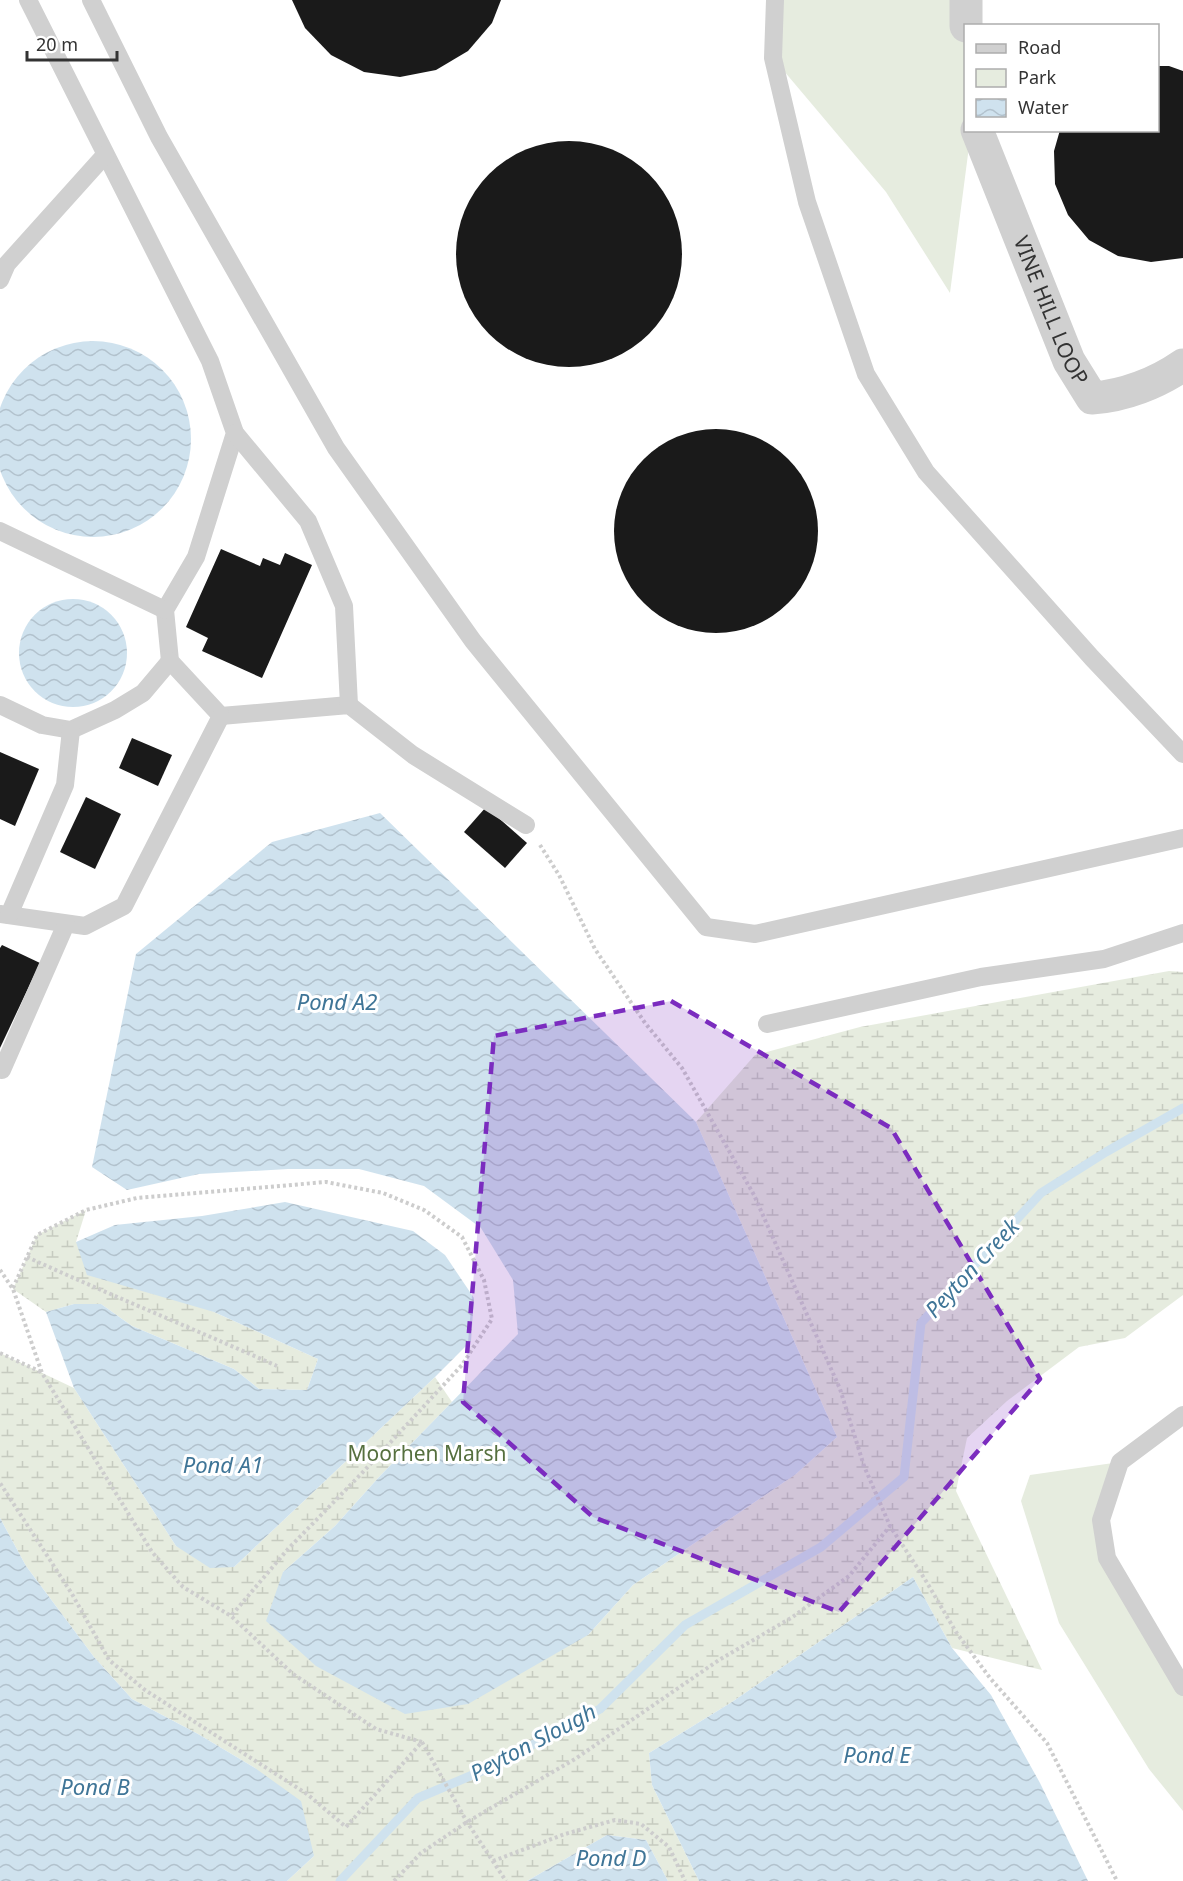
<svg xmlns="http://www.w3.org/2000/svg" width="1183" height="1881" font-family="'Noto Sans',sans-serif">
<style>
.green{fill:#e6ecdf}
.wetland{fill:url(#wetland-marsh)}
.water{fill:url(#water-waves)}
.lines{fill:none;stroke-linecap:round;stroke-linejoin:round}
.stream{stroke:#cfe2ee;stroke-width:9}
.building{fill:#1a1a1a}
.path{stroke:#cdcdcd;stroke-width:4;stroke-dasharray:3 3;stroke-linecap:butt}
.lane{stroke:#d0d0d0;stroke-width:18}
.street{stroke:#d0d0d0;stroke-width:33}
.marked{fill:#7b2cbf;fill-opacity:0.2;stroke:#7b2cbf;stroke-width:4.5;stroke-dasharray:12 8;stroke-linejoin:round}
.labels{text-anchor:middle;stroke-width:6;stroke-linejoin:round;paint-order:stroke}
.street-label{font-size:21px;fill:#333;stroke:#fff}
.park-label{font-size:21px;fill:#56703f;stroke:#fff}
.water-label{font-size:22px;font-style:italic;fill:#3f7597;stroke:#fff}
</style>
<defs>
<pattern id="wetland-marsh" width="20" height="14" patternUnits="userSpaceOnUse" patternTransform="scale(1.5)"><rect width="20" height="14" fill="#e6ecdf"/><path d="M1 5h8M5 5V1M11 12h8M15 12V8" fill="none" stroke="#c6cbc0"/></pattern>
<pattern id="water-waves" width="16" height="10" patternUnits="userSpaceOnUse" patternTransform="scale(1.5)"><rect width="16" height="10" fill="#cfe2ee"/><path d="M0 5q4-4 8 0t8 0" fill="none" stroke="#b2c2cd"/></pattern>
</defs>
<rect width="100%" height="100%" fill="#fff"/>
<g class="green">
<polygon points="775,0 966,0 966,130 971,131 950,293 886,192 773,58"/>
<polygon points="1120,1462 1101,1520 1107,1558 1183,1687 1183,1811 1149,1769 1059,1623 1021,1501 1030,1475"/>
</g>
<g class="wetland">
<polygon points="1169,971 1183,972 1183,1295 1125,1338 1079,1347 1007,1401 967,1438 956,1491 1042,1670 952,1648 913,1577 732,1702 649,1753 652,1785 699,1881 668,1881 646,1840 607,1835 527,1881 287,1881 314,1856 255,1768 198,1734 132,1699 94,1657 26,1566 0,1518 0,1353 74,1388 176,1546 234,1567 435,1377 452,1402 379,1477 335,1526 283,1572 588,1635 633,1585 796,1474 837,1437 696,1122 755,1055 860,1027"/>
<polygon points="86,1210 76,1242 214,1312 318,1359 307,1390 259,1389 234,1369 132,1326 101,1304 74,1304 46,1312 13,1289 37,1235"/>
</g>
<g class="water">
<circle cx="93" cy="439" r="98"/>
<circle cx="73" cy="653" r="54"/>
<polygon points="380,813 696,1122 837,1437 796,1474 633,1585 588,1635 468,1704 405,1714 316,1666 266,1621 283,1572 335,1526 379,1477 518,1334 513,1280 481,1228 424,1186 359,1169 288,1169 199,1174 127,1190 92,1167 136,954 272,842"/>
<polygon points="285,1202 413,1231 445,1255 474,1298 471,1341 435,1377 234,1567 210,1568 176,1546 74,1388 46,1312 74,1304 101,1304 132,1326 234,1369 259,1389 307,1390 318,1359 214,1312 87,1275 76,1242 115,1225 202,1216"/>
<polygon points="0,1518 26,1566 94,1657 132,1699 198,1734 255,1768 301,1801 314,1856 287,1881 0,1881"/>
<polygon points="913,1577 952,1648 991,1695 1040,1783 1088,1881 699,1881 652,1785 649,1753 732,1702"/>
<polygon points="607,1835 646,1840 668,1881 527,1881"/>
</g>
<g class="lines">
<polyline class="stream" points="340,1881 418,1798 489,1768 600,1709 685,1625 821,1547 904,1477 921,1323 1041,1193 1106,1152 1183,1108"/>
</g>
<g class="building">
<polygon points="292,0 501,0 492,23 468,51 436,70 400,77 364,72 331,55 305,28"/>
<polygon points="1158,66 1169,66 1183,71 1183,258 1151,262 1118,256 1089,240 1068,215 1055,184 1054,151 1060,130 1158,130"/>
<circle cx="569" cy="254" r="113"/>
<circle cx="716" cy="531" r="102"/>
<polygon points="221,549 260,566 263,558 280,565 285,553 312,565 262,678 202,651 208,638 186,627"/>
<polygon points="132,738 172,755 158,786 119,768"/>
<polygon points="0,752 39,769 15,826 0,819"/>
<polygon points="86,797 121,814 95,869 60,852"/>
<polygon points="486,807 527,843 505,868 464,832"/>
<polygon points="2,945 40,963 0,1048 0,948"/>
</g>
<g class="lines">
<g class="path">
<polyline points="540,845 559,875 595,949 645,1023 682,1068 754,1195 840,1389 864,1466 890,1526"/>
<path d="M27,1257C110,1295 194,1329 277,1366"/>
<polyline points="0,1270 13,1289 42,1373 152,1552 183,1587 231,1616 293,1674 376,1729 422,1742 346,1827 307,1794 145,1690 109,1660 72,1594 0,1483"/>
<polyline points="13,1288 37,1235 86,1210 137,1198 326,1182 383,1193 424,1210 462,1237 484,1280 492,1319 462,1365 363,1472 288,1549 231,1616"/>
<polyline points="0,1353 41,1372"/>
<polyline points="422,1742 467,1822 506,1881"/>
<polyline points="493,1861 565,1834 615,1820 641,1824 669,1847 685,1881"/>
<polyline points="394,1881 421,1853 467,1822 575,1759 719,1660 791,1618 849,1576 890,1526 926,1581 956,1632 990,1678 1047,1743 1117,1881"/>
</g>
<g class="lane">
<polyline points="28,0 210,361 235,433 196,557 165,610 170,661 221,716 349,705 413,755 526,825"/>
<polyline points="91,0 159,137 336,448 473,641 706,927 755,934 1183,838"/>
<polyline points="775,0 773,58 807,202 866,374 926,472 1092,658 1183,754"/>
<polyline points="0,280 7,264 105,155"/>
<polyline points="235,433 308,521 344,606 349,705"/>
<polyline points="0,531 165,610"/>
<polyline points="0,705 42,725 71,730 115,710 143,693 170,661"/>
<polyline points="0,914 85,926 124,906 221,716"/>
<polyline points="9,915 65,785 71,730"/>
<polyline points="767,1024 981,977 1104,959 1183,933"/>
<polyline points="0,1069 2,1070 66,924"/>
<polyline points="1183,1415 1120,1462 1101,1520 1107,1558 1183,1687"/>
</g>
<g class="street">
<polyline points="966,0 966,26"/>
<path id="s1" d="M977,130L1069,361L1092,398C1124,396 1157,383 1183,365"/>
</g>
</g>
<path class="marked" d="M671,1001L891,1128L1040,1379L839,1612L593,1517L463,1402L494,1036Z"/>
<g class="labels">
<g class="street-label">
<text dy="7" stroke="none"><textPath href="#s1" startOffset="195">VINE HILL LOOP</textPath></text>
</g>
<g class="park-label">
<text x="427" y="1461">Moorhen Marsh</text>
</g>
<g class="water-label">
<text x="337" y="1010">Pond A2</text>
<text transform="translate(972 1268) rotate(-47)" y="8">Peyton Creek</text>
<text x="223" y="1473">Pond A1</text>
<text transform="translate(533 1742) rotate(-28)" y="8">Peyton Slough</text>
<text x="877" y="1763">Pond E</text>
<text x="95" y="1795">Pond B</text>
<text x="611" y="1866">Pond D</text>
</g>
</g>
<rect x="964" y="24" width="195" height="108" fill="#ffffff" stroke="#adadad" stroke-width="1.5"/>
<rect x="976" y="44" width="30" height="9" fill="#d0d0d0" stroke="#adadad" stroke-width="1.5"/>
<text x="1018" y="54" font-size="18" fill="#333333">Road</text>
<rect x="976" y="69" width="30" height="18" fill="#e6ecdf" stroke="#adadad" stroke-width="1.5"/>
<text x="1018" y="84" font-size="18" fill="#333333">Park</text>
<rect x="976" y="99" width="30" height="18" fill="url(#water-waves)" stroke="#adadad" stroke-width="1.5"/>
<text x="1018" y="114" font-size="18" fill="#333333">Water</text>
<path d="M27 51v9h90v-9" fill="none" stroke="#333333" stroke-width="3"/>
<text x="36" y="51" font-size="18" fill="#333333" stroke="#ffffff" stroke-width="4.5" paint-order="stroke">20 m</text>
</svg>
